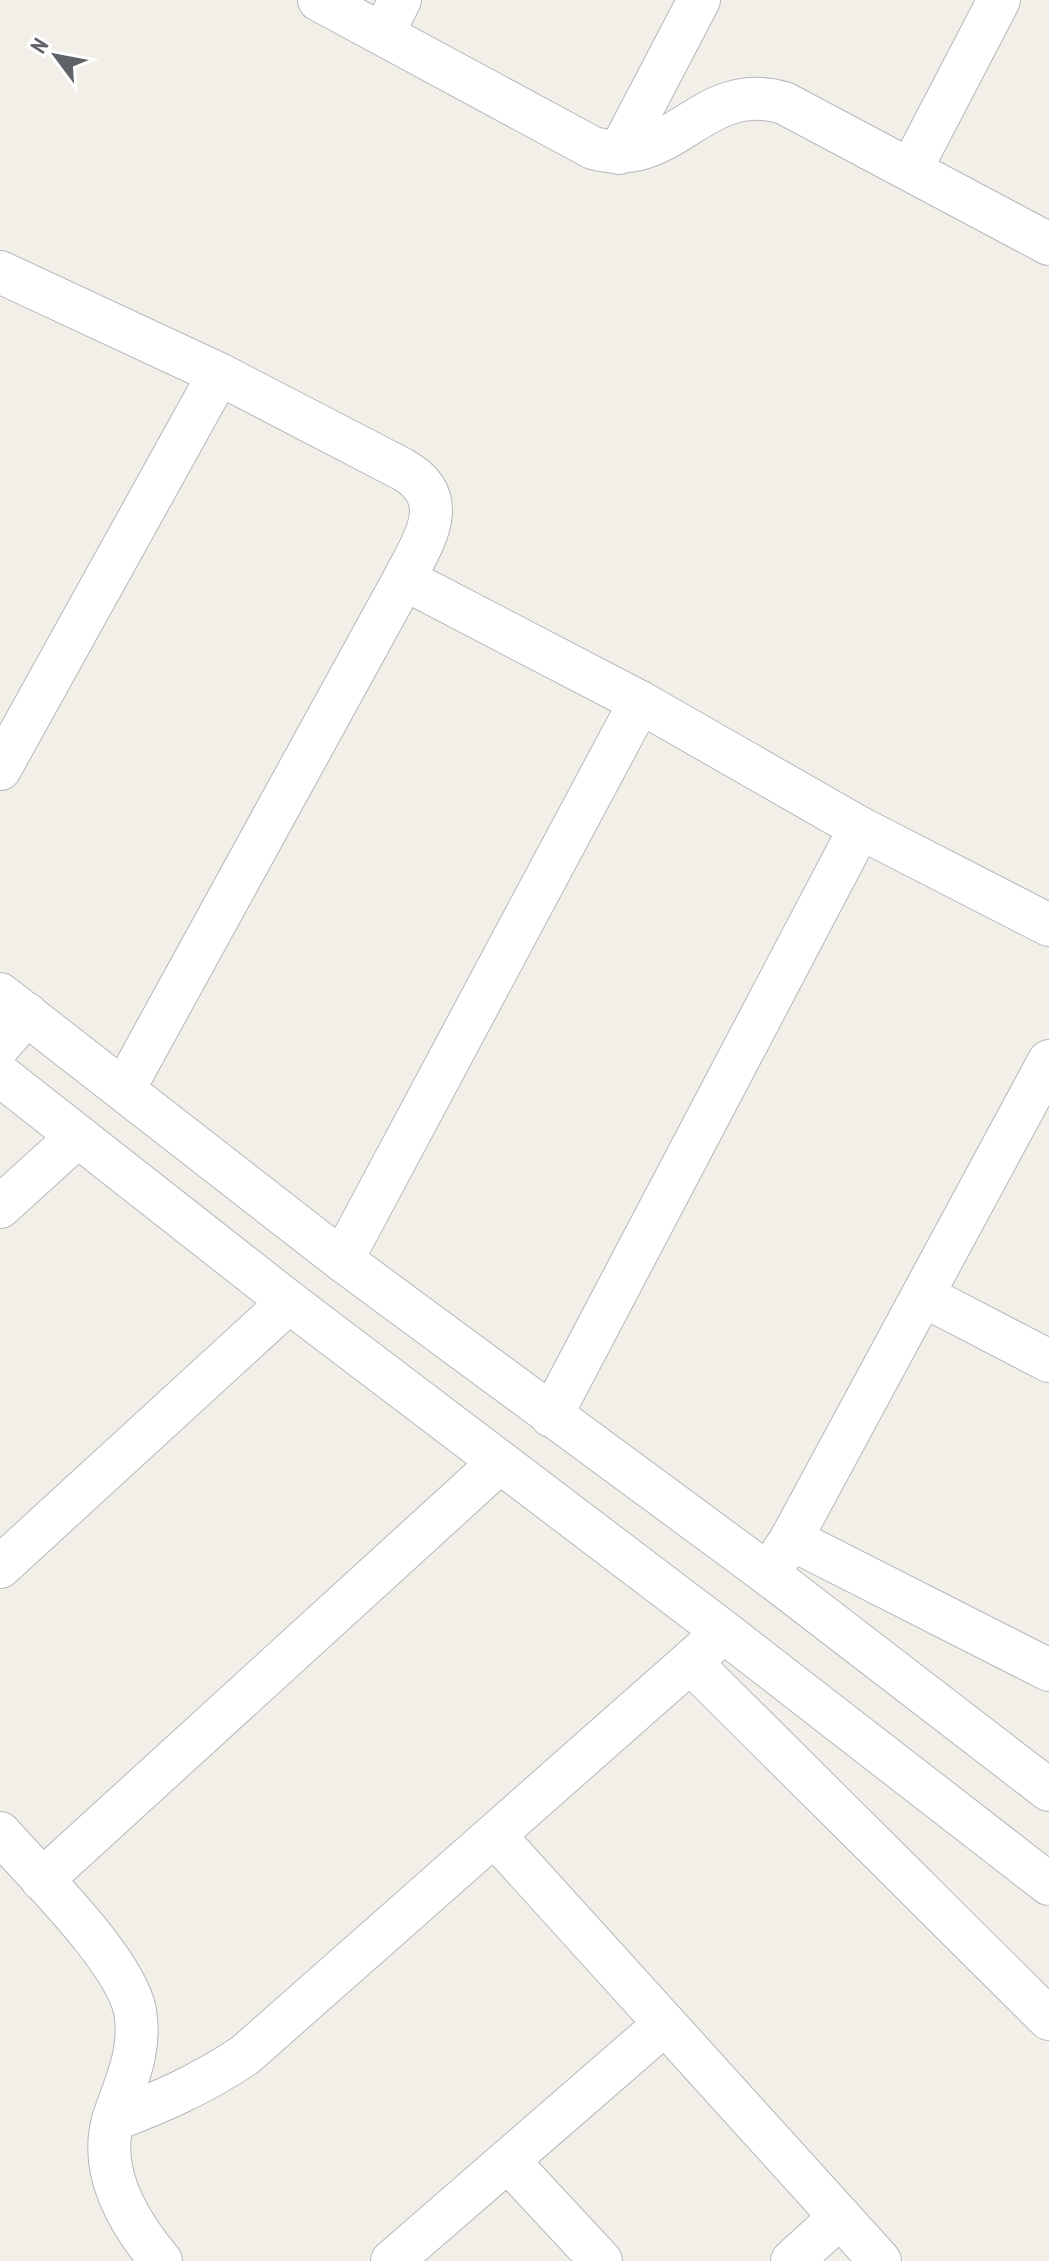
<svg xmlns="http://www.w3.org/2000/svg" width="1049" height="2261" font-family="'PT Sans Narrow',sans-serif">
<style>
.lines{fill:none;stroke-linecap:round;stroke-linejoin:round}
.minor-casing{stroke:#b5b8bc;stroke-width:44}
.minor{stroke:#fff;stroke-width:42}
</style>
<rect width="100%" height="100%" fill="#f1efe8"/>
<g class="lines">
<defs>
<g id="minor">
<path d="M319,0L593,148C674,171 701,78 784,103L1049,244"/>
<polyline points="383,33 400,0"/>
<polyline points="619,153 699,0"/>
<polyline points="911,169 999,0"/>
<path d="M0,272L219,374L402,469C454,498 424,540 404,579L124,1089"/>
<polyline points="404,579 640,702 860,828 1049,925"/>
<polyline points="0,769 219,374"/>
<polyline points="0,994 342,1260 768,1574 1049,1790"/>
<polyline points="0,1045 27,1014"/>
<polyline points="0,1075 289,1302 724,1632 1049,1884"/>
<polyline points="0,1207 77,1137"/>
<polyline points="342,1260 640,702"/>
<polyline points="924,1296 1049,1361"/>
<polyline points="551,1416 860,828"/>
<polyline points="791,1539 1049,1670"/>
<polyline points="0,1567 289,1302"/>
<polyline points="768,1574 791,1539 1049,1061"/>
<polyline points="691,1663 1049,2019"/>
<path d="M0,1833C36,1874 125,1960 135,2011C142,2050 126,2082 114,2117C97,2170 129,2223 161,2261"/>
<polyline points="495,1836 880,2261"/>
<polyline points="42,1880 500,1462"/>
<path d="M113,2120C161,2102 202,2084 245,2055L724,1632"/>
<polyline points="508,2161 601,2261"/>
<polyline points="392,2261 665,2024"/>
<polyline points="792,2261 840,2217"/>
</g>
</defs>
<use href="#minor" class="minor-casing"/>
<use href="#minor" class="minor"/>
</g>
<g transform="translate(56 56) rotate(302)" stroke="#ffffff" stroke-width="6" paint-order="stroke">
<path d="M0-6L14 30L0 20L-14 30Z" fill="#5f6368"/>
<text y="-12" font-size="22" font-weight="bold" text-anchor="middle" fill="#5f6368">N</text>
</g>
</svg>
